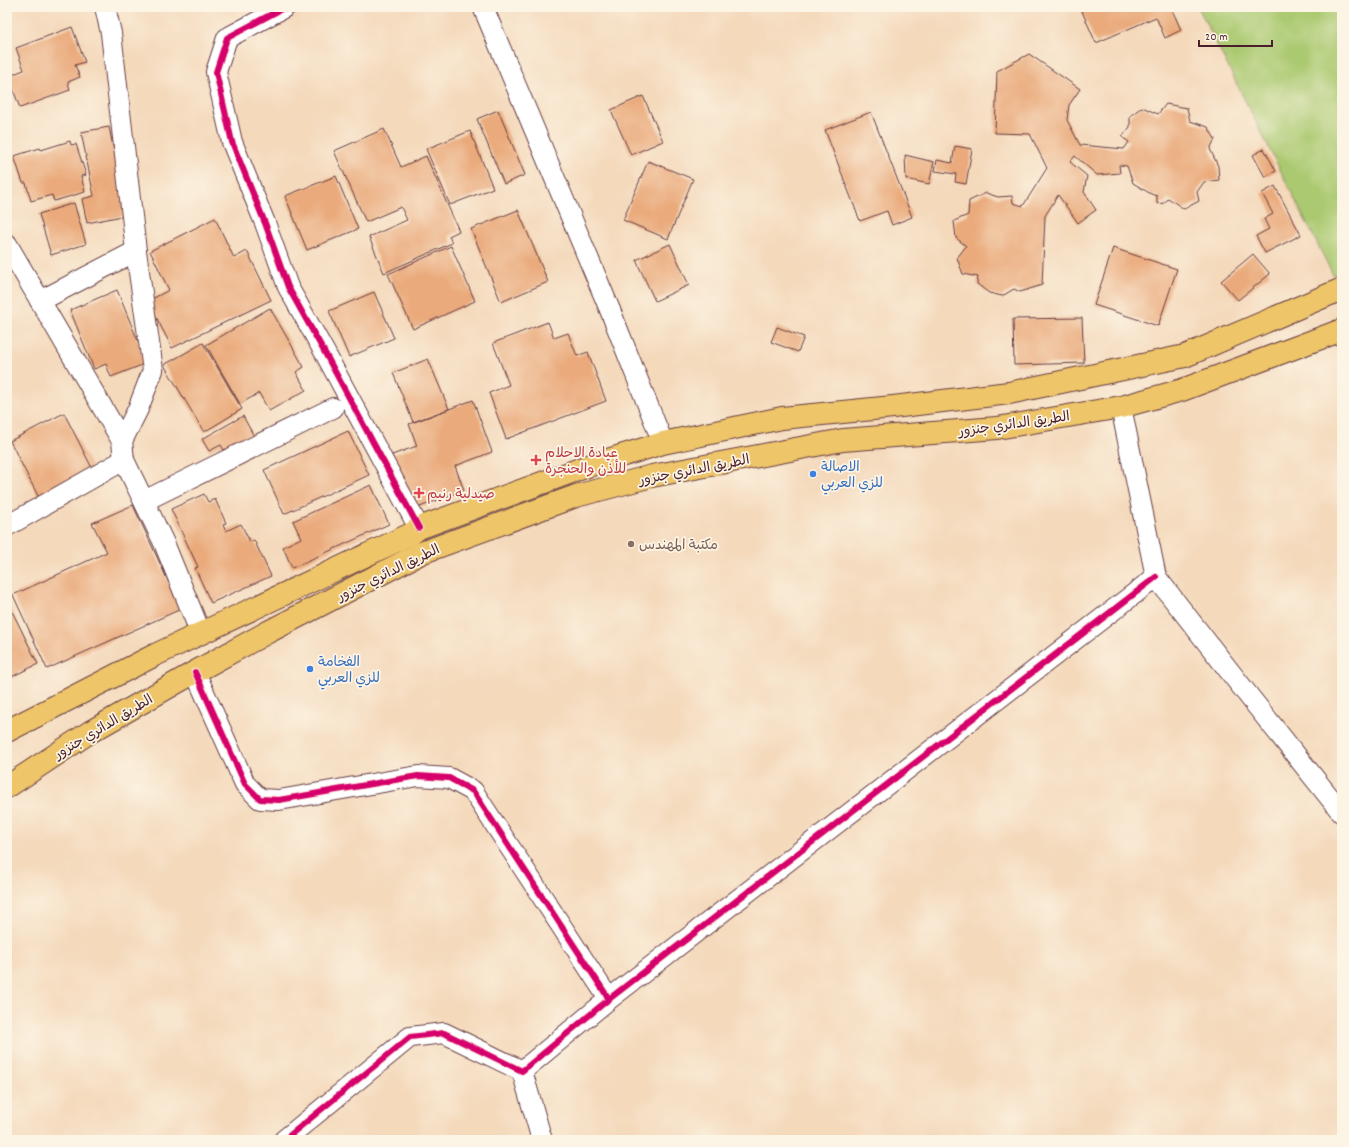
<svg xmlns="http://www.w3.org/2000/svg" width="1349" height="1147" font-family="Dekko,'Playpen Sans Arabic',sans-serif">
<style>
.green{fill:#aac970;stroke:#7a744e}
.building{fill:#eaaa7c}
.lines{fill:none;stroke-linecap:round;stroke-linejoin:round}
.street-casing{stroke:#643b41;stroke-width:22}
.primary-casing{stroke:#643b41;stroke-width:24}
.street{stroke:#fff;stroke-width:20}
.primary{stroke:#eec569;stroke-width:22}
.cycleway-casing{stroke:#fcf5e5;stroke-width:8}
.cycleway{stroke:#d6006c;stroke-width:6}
.health-dot{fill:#e0444e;stroke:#fcf5e5;stroke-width:1.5}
.shop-dot{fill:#3f7fe0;stroke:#fcf5e5;stroke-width:1.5}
.education-dot{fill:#8d6e63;stroke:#fcf5e5;stroke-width:1.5}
.labels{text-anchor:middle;stroke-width:3.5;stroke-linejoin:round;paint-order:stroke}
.street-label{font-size:14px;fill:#4a1f2b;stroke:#fcf5e5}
.health-label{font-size:14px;fill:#be3a42;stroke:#fcf5e5;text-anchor:start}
.shop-label{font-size:14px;fill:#366cbe;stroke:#fcf5e5;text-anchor:start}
.education-label{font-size:14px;fill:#785e54;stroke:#fcf5e5;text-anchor:start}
</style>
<rect width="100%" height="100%" fill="#fcf5e5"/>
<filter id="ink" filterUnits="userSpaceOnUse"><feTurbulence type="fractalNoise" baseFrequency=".025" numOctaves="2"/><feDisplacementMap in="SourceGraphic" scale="8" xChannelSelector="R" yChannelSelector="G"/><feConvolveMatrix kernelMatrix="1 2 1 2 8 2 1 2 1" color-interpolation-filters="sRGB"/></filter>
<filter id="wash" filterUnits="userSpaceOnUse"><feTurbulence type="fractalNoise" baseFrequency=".012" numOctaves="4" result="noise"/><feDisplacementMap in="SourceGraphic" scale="16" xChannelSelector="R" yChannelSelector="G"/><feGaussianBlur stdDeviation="0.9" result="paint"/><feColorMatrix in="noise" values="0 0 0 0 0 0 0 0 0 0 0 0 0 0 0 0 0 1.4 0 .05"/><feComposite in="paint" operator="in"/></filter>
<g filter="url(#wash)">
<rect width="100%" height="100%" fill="#f4d9bb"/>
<polygon class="green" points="1198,7 1342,7 1342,271 1333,275"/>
<g id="blocks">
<g class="building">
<polygon points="1080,7 1171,7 1181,30 1165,38 1156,17 1096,43"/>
<polygon points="72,27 85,62 75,65 80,77 68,82 70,90 20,108 8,76 24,70 16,48"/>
<polygon points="1029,54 1080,89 1069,105 1067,120 1080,145 1124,149 1129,142 1122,137 1130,127 1130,116 1142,107 1158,114 1166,104 1187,108 1190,121 1208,127 1215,139 1210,149 1218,166 1219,180 1204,182 1197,192 1199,201 1184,209 1168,198 1164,203 1157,204 1157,196 1151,194 1133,183 1127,166 1119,165 1120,173 1097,175 1075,156 1070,162 1087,176 1084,192 1096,210 1078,223 1058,195 1045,216 1042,285 1020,292 1014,289 1002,296 989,293 977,284 978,277 963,274 957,258 966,246 956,238 954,221 968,215 969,201 986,193 998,197 1012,196 1013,203 1023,206 1047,168 1030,134 995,133 997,71"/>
<polygon points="643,96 663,141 631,155 611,110"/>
<polygon points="498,110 525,175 504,184 477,119"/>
<polygon points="871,112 912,217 892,225 887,211 860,221 825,130"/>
<polygon points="109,127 127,215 87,223 82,199 94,196 81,132"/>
<polygon points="384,129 401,167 426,156 459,231 449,236 452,243 384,273 369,237 407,220 401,207 366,222 334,151"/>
<polygon points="470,131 493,188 450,205 426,149"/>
<polygon points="70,141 71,145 76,144 86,175 81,176 85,192 54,201 52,195 31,201 26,183 23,183 14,156 40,148 41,150"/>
<polygon points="955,146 972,149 966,184 955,182 956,174 935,171 937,160 952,163"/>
<polygon points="1264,149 1276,171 1265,177 1253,155"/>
<polygon points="905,155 934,162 929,184 906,179"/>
<polygon points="648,161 693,179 668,239 623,220"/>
<polygon points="336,176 358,229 307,250 285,196"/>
<polygon points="1275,186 1301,235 1265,253 1256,236 1269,229 1264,219 1273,214 1262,193"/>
<polygon points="74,203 86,244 51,255 39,214"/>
<polygon points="518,210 548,282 501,302 471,229"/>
<polygon points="215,218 234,258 247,251 271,300 172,348 148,301 169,290 150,251"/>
<polygon points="670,244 689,285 655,301 636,260"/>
<polygon points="451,246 475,301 413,329 388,274"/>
<polygon points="1113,248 1177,269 1158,326 1094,305"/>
<polygon points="1253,254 1270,274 1238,300 1221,281"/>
<polygon points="117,290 147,363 111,377 106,364 94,369 70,310"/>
<polygon points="374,292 394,338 349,357 329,311"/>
<polygon points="270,308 304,367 296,372 306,390 269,411 259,393 240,404 206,345"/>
<polygon points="1082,318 1084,363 1014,365 1013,319"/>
<polygon points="548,322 554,338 568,333 577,356 588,352 606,401 506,439 489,393 509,385 493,343"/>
<polygon points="777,327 804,337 798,352 771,342"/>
<polygon points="203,343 242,409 204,432 164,365"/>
<polygon points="428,359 449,409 413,422 393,373"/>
<polygon points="473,400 492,452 455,466 464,490 412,510 392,455 417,446 409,424"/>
<polygon points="64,413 93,470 39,498 10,441"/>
<polygon points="243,416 257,442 228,457 221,445 209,451 202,439"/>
<polygon points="348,431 369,475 284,514 264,470"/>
<polygon points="371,485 389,524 292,568 283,547 301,538 293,521"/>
<polygon points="204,494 208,502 215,499 226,523 223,524 226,531 241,524 250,542 254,540 271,576 211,603 195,568 198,567 171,509"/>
<polygon points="133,505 181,609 47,669 13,595 107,552 92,523"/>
<polygon points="7,601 38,664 7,679"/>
</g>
</g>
</g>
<g filter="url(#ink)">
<use href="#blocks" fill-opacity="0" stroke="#643b41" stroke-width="1"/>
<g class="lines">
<defs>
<g id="street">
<polyline points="105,7 111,33 136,251 153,370 138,409 122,441"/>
<polyline points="285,7 227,38 216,72 232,142 265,223 288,287 325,353 419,528"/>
<polyline points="483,7 610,310 663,443"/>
<polyline points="7,244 122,441 124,460 164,543 201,634"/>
<polyline points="40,301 136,251"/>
<polyline points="1121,407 1156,577 1252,700 1342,813"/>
<polyline points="144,501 333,408"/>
<polyline points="7,526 124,460"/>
<polyline points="195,672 245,784 260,799 279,800 418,776 449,778 473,791 609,999"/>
<polyline points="522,1071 542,1140"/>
<polyline points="284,1140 410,1037 444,1033 522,1071 609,999 1156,577"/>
</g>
<g id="primary">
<polyline points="7,731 155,655 411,534 419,528 588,466 663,443 782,418 893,407 1009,393 1185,356 1342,289"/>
<polyline points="7,787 90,732 195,672 268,632 421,553 576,496 652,476 843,440 997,428 1121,407 1182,390 1342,330"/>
</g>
</defs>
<use href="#street" class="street-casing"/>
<use href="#primary" class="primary-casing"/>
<use href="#street" class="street"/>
<use href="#primary" class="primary"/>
<defs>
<g id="cycleway">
<polyline points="285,7 227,38 216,72 232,142 265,223 288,287 325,353 419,528"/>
<polyline points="195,672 245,784 260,799 279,800 418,776 449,778 473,791 609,999"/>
<polyline points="284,1140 410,1037 444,1033 522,1071 609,999 1156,577"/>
</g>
</defs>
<use href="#cycleway" class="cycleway-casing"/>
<use href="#cycleway" class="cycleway"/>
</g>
</g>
<g class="health-dot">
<path d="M534 454h4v4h4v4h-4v4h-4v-4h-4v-4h4z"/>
<path d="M417 487h4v4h4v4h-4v4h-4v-4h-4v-4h4z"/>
</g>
<g class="shop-dot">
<circle cx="813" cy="474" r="4"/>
<circle cx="310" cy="669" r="4"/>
</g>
<circle class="education-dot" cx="631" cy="544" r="4"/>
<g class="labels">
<g class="street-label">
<text transform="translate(1014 423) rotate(-8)" y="5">الطريق الدائري جنزور</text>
<text transform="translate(694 469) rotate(-11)" y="5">الطريق الدائري جنزور</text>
<text transform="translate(388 572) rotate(-26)" y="5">الطريق الدائري جنزور</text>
<text transform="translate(103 726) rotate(-31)" y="5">الطريق الدائري جنزور</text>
</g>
<g class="health-label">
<text x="545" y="457">عيادة الاحلام<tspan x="545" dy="16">للأذن والحنجرة</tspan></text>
<text x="427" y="498">صيدلية رنيم</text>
</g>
<g class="shop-label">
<text x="821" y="471">الاصالة<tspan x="821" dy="16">للزي العربي</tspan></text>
<text x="318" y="666">الفخامة<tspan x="318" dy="16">للزي العربي</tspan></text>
</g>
<g class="education-label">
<text x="639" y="549">مكتبة المهندس</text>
</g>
</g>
<rect width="1349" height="1147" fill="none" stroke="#fcf5e5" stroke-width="24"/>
<path d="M1199 40v6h73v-6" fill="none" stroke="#4a1f2b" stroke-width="2"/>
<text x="1205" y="40" font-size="12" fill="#4a1f2b" stroke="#fcf5e5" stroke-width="3" paint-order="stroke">20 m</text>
</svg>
